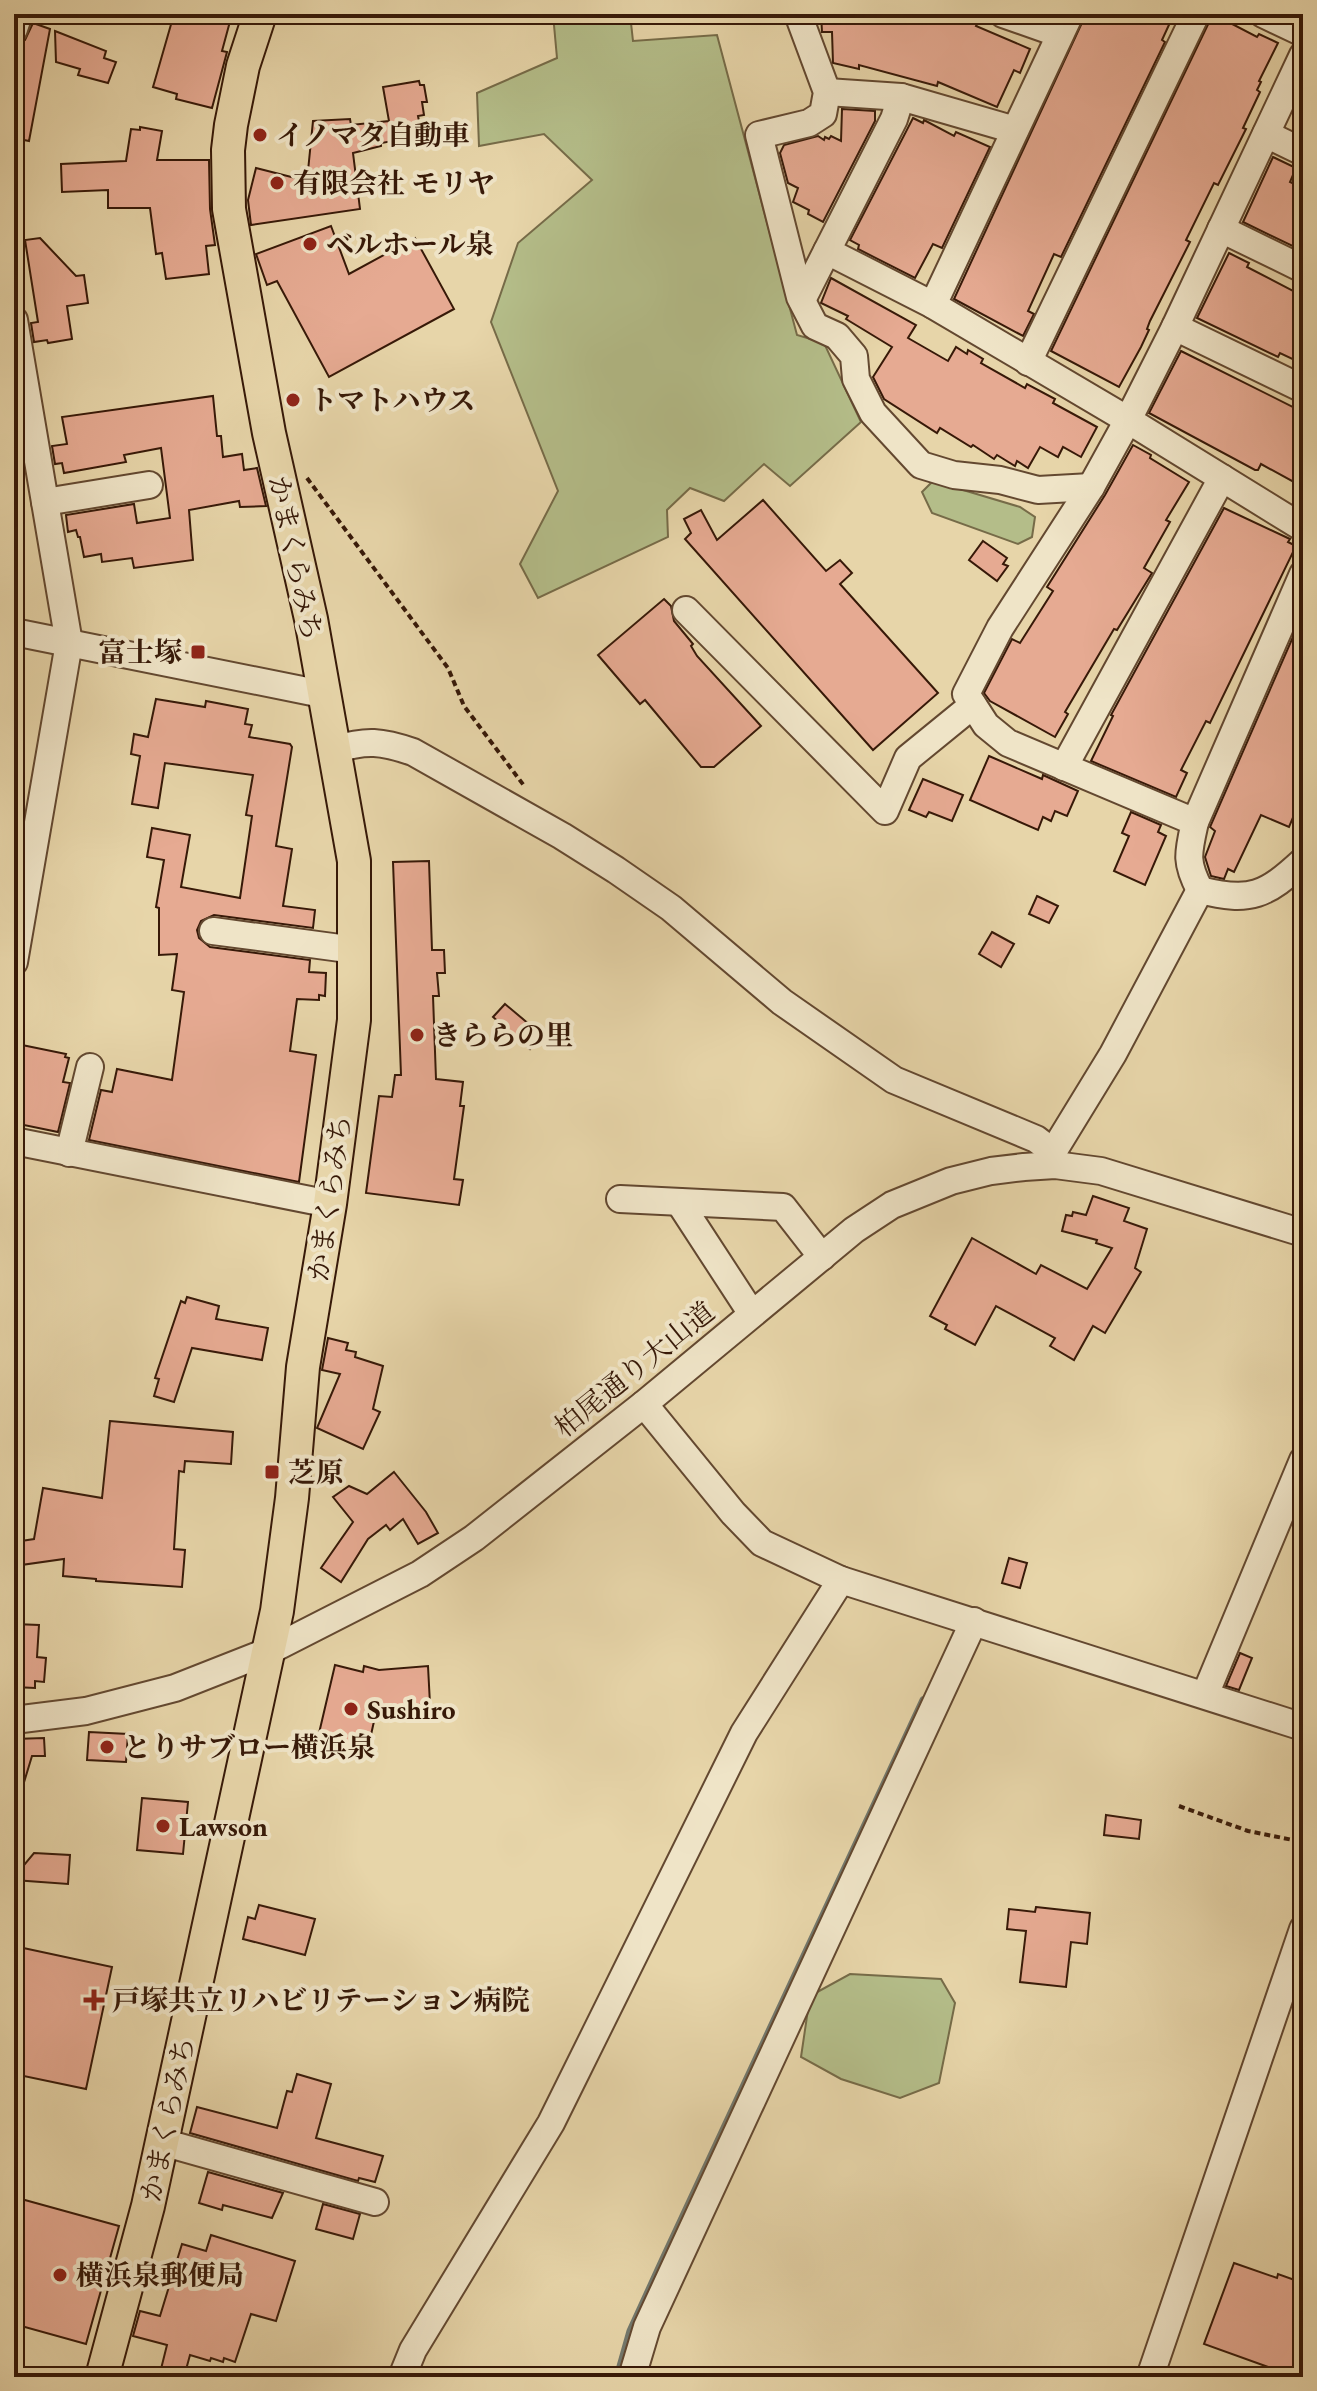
<svg xmlns="http://www.w3.org/2000/svg" width="1317" height="2391" font-family="'EB Garamond','Noto Serif JP',serif">
<style>
.green{fill:#b4bd89;stroke:#766b48;stroke-width:2}
.lines{fill:none;stroke-linecap:round;stroke-linejoin:round}
.stream{stroke:#72786d;stroke-width:7}
.building{fill:#e6aa92;stroke:#371908;stroke-width:2}
.minor-casing{stroke:#634830;stroke-width:30}
.major-casing{stroke:#371908;stroke-width:36}
.path{stroke:#371908;stroke-width:4;stroke-dasharray:6 4;stroke-linecap:butt}
.minor{stroke:#efe4c7;stroke-width:26}
.major{stroke:#e7d5a9;stroke-width:32}
.poi-dot{fill:#8f2418;stroke:#efe4c7;stroke-width:3}
.labels{text-anchor:middle;stroke-width:8;stroke-linejoin:round;paint-order:stroke}
.poi-label{font-size:28px;font-weight:bold;fill:#371908;stroke:#efe4c7;text-anchor:start}
.street-label{font-size:28px;fill:#371908;stroke:#efe4c7}
</style>
<rect width="100%" height="100%" fill="#e7d5a9"/>
<filter id="stains"><feTurbulence type="fractalNoise" baseFrequency=".0025" numOctaves="4"/><feColorMatrix values="0 0 0 0 .2 0 0 0 0 .09 0 0 0 0 .02 0 0 0 .5 -.17"/></filter>
<radialGradient id="worn" r=".72"><stop offset=".6" stop-color="#630" stop-opacity="0"/><stop offset="1" stop-color="#630" stop-opacity=".3"/></radialGradient>
<g class="green">
<polygon points="553,14 630,14 633,41 717,35 797,335 824,343 861,422 790,486 764,464 724,501 690,488 667,510 668,537 538,598 520,564 558,491 491,322 518,243 592,180 544,134 479,146 477,93 557,58"/>
<polygon points="933,481 1020,507 1035,517 1032,537 1018,544 932,513 922,492"/>
<polygon points="850,1974 941,1979 955,2003 939,2083 900,2098 841,2079 801,2057 810,1996"/>
</g>
<g class="lines">
<polyline class="stream" points="617,2377 630,2331 662,2261 923,1700"/>
</g>
<g class="building">
<polygon points="174,14 232,14 222,51 227,52 212,108 176,99 177,94 153,87"/>
<polygon points="821,14 929,14 945,19 946,15 977,24 976,26 1030,49 1020,73 1014,70 997,107 938,82 937,86 859,65 859,69 833,63 832,32 822,32"/>
<polygon points="1086,14 1174,14 1162,40 1165,42 1061,257 1054,254 1028,311 1034,314 1023,336 954,299"/>
<polygon points="1213,14 1257,37 1259,34 1278,43 1259,81 1261,82 1257,90 1260,92 1243,128 1246,129 1218,185 1214,183 1186,240 1190,242 1150,321 1147,329 1149,330 1141,347 1119,387 1051,351"/>
<polygon points="33,23 50,29 29,141 14,138 14,87 20,54 14,52 14,45 25,40"/>
<polygon points="55,31 106,51 104,58 116,62 108,83 78,75 80,69 56,62"/>
<polygon points="419,81 420,85 424,85 427,102 422,102 424,115 418,116 422,136 381,143 381,146 353,153 360,209 251,225 248,200 256,168 307,181 313,121 350,119 351,125 389,121 383,87"/>
<polygon points="842,109 875,111 875,121 823,222 808,214 809,210 793,202 798,188 788,183 780,153 784,145 818,136 824,140 825,137 829,139 831,136 841,141"/>
<polygon points="913,118 923,123 924,120 954,136 956,132 990,147 942,248 933,244 915,278 858,249 859,245 850,240"/>
<polygon points="140,127 162,131 157,160 209,160 210,209 215,245 206,246 209,274 166,279 162,253 156,254 150,208 108,208 108,190 62,192 61,164 126,161 131,129 140,130"/>
<polygon points="1273,157 1296,168 1290,182 1303,188 1303,251 1243,222"/>
<polygon points="331,226 349,274 415,238 454,309 329,377 277,281 267,285 256,254"/>
<polygon points="40,238 76,276 84,275 88,303 67,306 72,339 48,343 47,340 34,342 31,323 38,322 25,240"/>
<polygon points="1229,253 1249,263 1247,267 1303,296 1303,364 1280,353 1278,357 1197,318"/>
<polygon points="831,278 916,325 908,338 948,361 956,347 967,354 968,350 983,359 981,363 1025,388 1027,384 1055,399 1053,403 1097,427 1081,457 1063,447 1058,457 1040,447 1028,468 1017,461 1015,466 997,455 994,459 973,445 971,447 940,428 937,433 884,399 873,377 892,347 846,319 848,316 821,303"/>
<polygon points="1181,351 1303,412 1303,487 1261,464 1258,470 1255,470 1149,413"/>
<polygon points="213,396 217,436 221,436 223,457 242,454 244,470 257,468 266,506 240,507 239,501 189,510 193,560 134,568 132,558 102,562 101,554 84,557 80,537 78,537 76,530 68,532 66,515 134,504 137,523 170,518 161,448 124,455 126,462 64,473 62,463 55,464 52,446 67,444 62,417"/>
<polygon points="1133,445 1151,455 1150,458 1189,482 1166,520 1170,522 1144,568 1152,573 1117,630 1114,629 1065,712 1068,714 1055,737 990,701 984,693 1012,639 1020,643 1053,591 1047,587 1105,495"/>
<polygon points="763,500 826,571 840,560 852,573 840,584 938,693 873,750 685,539 691,533 684,519 701,510 717,540"/>
<polygon points="1224,508 1290,539 1288,542 1296,546 1210,723 1206,721 1181,770 1187,773 1176,797 1091,761 1113,716 1111,715"/>
<polygon points="983,541 1007,558 1003,564 1008,566 997,581 969,560"/>
<polygon points="664,599 671,606 674,621 693,644 691,646 697,656 761,726 714,767 701,767 645,700 640,704 598,655"/>
<polygon points="1303,614 1303,671 1295,689 1303,692 1303,794 1289,827 1261,815 1234,872 1228,869 1224,879 1211,876 1205,857 1215,831 1210,827"/>
<polygon points="156,699 205,707 206,701 248,709 245,724 252,725 249,737 290,744 292,747 276,846 292,849 283,906 315,910 313,928 214,915 201,921 197,930 199,938 210,947 310,960 309,972 326,973 325,996 319,995 319,1000 297,999 290,1051 316,1055 299,1182 89,1140 101,1090 112,1092 117,1069 172,1080 184,992 172,990 177,954 159,955 159,908 156,907 164,860 147,857 152,828 190,835 181,887 240,898 252,816 246,815 253,775 165,763 158,808 132,804 140,756 131,754 134,734 148,737"/>
<polygon points="989,756 1042,779 1043,775 1078,791 1067,816 1055,811 1051,821 1043,817 1038,830 970,800"/>
<polygon points="923,779 963,795 952,821 929,812 926,817 909,810"/>
<polygon points="1131,812 1161,825 1158,832 1166,836 1145,885 1114,871 1129,836 1122,833"/>
<polygon points="429,861 432,950 444,950 445,973 437,973 439,996 433,996 436,1079 463,1082 460,1106 464,1106 454,1179 463,1180 459,1205 366,1193 379,1096 392,1097 395,1075 401,1075 393,862"/>
<polygon points="1037,896 1058,906 1049,923 1029,914"/>
<polygon points="992,932 1014,944 1001,967 979,954"/>
<polygon points="505,1004 542,1035 530,1049 493,1017"/>
<polygon points="22,1045 66,1054 65,1057 69,1058 63,1082 70,1083 58,1132 14,1123 14,1056 18,1058"/>
<polygon points="1093,1196 1129,1208 1124,1221 1147,1229 1135,1268 1141,1272 1105,1333 1093,1326 1074,1360 1050,1346 1055,1338 996,1306 975,1345 945,1329 947,1325 930,1316 972,1238 1036,1274 1041,1265 1087,1289 1112,1248 1096,1243 1097,1240 1062,1231 1066,1215 1072,1216 1073,1212 1086,1215"/>
<polygon points="187,1297 219,1306 216,1319 268,1328 262,1360 192,1348 174,1402 154,1396 159,1379 155,1378 181,1301 185,1303"/>
<polygon points="328,1338 348,1343 346,1350 356,1352 355,1357 383,1366 373,1409 380,1412 363,1449 317,1428 340,1374 322,1370"/>
<polygon points="110,1421 233,1432 231,1464 185,1461 184,1472 179,1471 174,1549 185,1550 182,1587 96,1581 96,1579 63,1576 64,1559 14,1566 14,1542 34,1539 43,1488 102,1498"/>
<polygon points="394,1472 426,1512 438,1533 418,1544 403,1519 390,1530 386,1525 368,1539 341,1582 321,1568 353,1522 333,1497 349,1486 367,1494"/>
<polygon points="1009,1558 1027,1563 1020,1588 1002,1583"/>
<polygon points="14,1624 39,1625 37,1657 46,1658 44,1682 35,1681 35,1688 14,1687"/>
<polygon points="1240,1653 1252,1658 1239,1690 1226,1686"/>
<polygon points="335,1665 363,1672 364,1666 379,1670 428,1666 430,1704 377,1708 366,1757 316,1746"/>
<polygon points="89,1732 128,1734 126,1762 87,1760"/>
<polygon points="44,1738 45,1756 32,1756 18,1802 14,1801 14,1739"/>
<polygon points="142,1798 188,1802 183,1854 137,1850"/>
<polygon points="1106,1815 1141,1820 1139,1839 1104,1835"/>
<polygon points="34,1853 70,1855 68,1884 14,1880 14,1877"/>
<polygon points="259,1905 315,1919 305,1955 243,1939 248,1917 255,1919"/>
<polygon points="1036,1907 1090,1913 1087,1944 1071,1942 1066,1987 1020,1982 1026,1931 1007,1929 1009,1909 1035,1912"/>
<polygon points="14,1946 112,1967 86,2089 14,2074"/>
<polygon points="297,2074 331,2084 316,2138 383,2156 375,2182 359,2178 358,2181 190,2133 197,2107 277,2128 287,2091 292,2092"/>
<polygon points="208,2172 283,2193 272,2218 223,2205 222,2210 199,2203"/>
<polygon points="14,2197 119,2226 86,2344 14,2324"/>
<polygon points="323,2204 360,2214 353,2239 316,2229"/>
<polygon points="211,2235 295,2261 276,2321 251,2314 235,2362 224,2358 223,2362 211,2358 210,2361 190,2355 184,2377 159,2377 167,2345 133,2336 140,2311 160,2316 182,2244 206,2251"/>
<polygon points="1234,2263 1277,2278 1278,2274 1303,2283 1303,2377 1296,2377 1204,2344"/>
</g>
<g class="lines">
<defs>
<g id="minor">
<polyline points="798,14 827,92 823,114 809,123 759,135 800,297 815,326 837,336 854,356 856,379 873,413 921,465 954,475 1000,480 1038,490 1091,487"/>
<polyline points="1003,14 1060,34"/>
<polyline points="1070,14 933,305 1128,420 1303,528"/>
<polyline points="1263,14 1303,33"/>
<polyline points="14,29 19,14"/>
<path d="M1303,55L1175,327L1128,420L1091,487L1000,628L966,694L986,725L1008,743L1195,822C1188,853 1185,862 1200,890C1251,903 1266,895 1303,861"/>
<polyline points="827,92 901,97 1015,130"/>
<polyline points="1266,134 1303,152"/>
<polyline points="1221,229 1303,269"/>
<polyline points="827,251 933,305"/>
<polyline points="802,300 894,119 901,97"/>
<polyline points="14,320 69,643 14,962"/>
<polyline points="1175,327 1303,389"/>
<polyline points="1028,362 1196,14"/>
<polyline points="45,502 149,485"/>
<polyline points="686,610 885,811 908,758 973,705"/>
<polyline points="14,632 322,694"/>
<path d="M335,749C367,740 381,741 413,752L562,836L616,870L671,908L782,1002L894,1080L1036,1139L1053,1152"/>
<polyline points="1064,767 1222,478"/>
<polyline points="1195,822 1303,574"/>
<polyline points="213,931 355,950"/>
<polyline points="14,1141 330,1204"/>
<polyline points="69,1153 90,1067"/>
<polyline points="1055,1165 1053,1152 1113,1054 1200,890"/>
<polyline points="620,1199 783,1207 822,1257"/>
<polyline points="679,1202 752,1314"/>
<polyline points="644,1404 733,1513 762,1543 841,1580 1303,1727"/>
<polyline points="1205,1695 1303,1460"/>
<polyline points="14,1720 86,1711 175,1688 269,1651 420,1574 474,1538 644,1404 854,1230 892,1205 951,1181 991,1171 1024,1167 1055,1165 1101,1171 1303,1233"/>
<polyline points="162,2142 375,2202"/>
<polyline points="402,2377 413,2350 551,2123 744,1733 841,1580"/>
<polyline points="632,2377 647,2327 974,1621"/>
<polyline points="1150,2377 1303,1929"/>
</g>
<polyline id="major" points="102,2377 148,2206 277,1611 292,1498 303,1367 330,1204 354,1020 354,861 311,619 269,433 229,209 228,150 231,125 243,66 260,14"/>
</defs>
<use href="#minor" class="minor-casing"/>
<use href="#major" class="major-casing"/>
<g class="path">
<polyline points="307,478 448,668 464,706 525,787"/>
<polyline points="1179,1806 1248,1831 1303,1842"/>
</g>
<use href="#minor" class="minor"/>
<use href="#major" class="major"/>
</g>
<g class="poi-dot">
<circle cx="260" cy="135" r="8"/>
<circle cx="277" cy="183" r="8"/>
<circle cx="310" cy="244" r="8"/>
<circle cx="293" cy="400" r="8"/>
<rect x="190" y="644" width="16" height="16" rx="4"/>
<circle cx="417" cy="1035" r="8"/>
<rect x="264" y="1464" width="16" height="16" rx="4"/>
<circle cx="351" cy="1709" r="8"/>
<circle cx="107" cy="1747" r="8"/>
<circle cx="163" cy="1826" r="8"/>
<path d="M90 1988h8v8h8v8h-8v8h-8v-8h-8v-8h8z"/>
<circle cx="60" cy="2275" r="8"/>
</g>
<g class="labels">
<g class="poi-label">
<text x="276" y="145">イノマタ自動車</text>
<text x="293" y="193">有限会社 モリヤ</text>
<text x="326" y="254">ベルホール泉</text>
<text x="309" y="410">トマトハウス</text>
<text x="182" y="662" text-anchor="end">富士塚</text>
<text x="433" y="1045">きららの里</text>
<text x="288" y="1482">芝原</text>
<text x="367" y="1719">Sushiro</text>
<text x="123" y="1757">とりサブロー横浜泉</text>
<text x="179" y="1836">Lawson</text>
<text x="112" y="2010">戸塚共立リハビリテーション病院</text>
<text x="76" y="2285">横浜泉郵便局</text>
</g>
<g class="street-label">
<text transform="translate(296 558) rotate(78)" y="10">かまくらみち</text>
<text transform="translate(329 1198) rotate(-82)" y="10">かまくらみち</text>
<text transform="translate(634 1369) rotate(-39)" y="10">柏尾通り大山道</text>
<text transform="translate(167 2119) rotate(-78)" y="10">かまくらみち</text>
</g>
</g>
<rect width="1317" height="2391" fill="none" stroke="#e7d5a9" stroke-width="48"/>
<rect x="16" y="16" width="1285" height="2359" fill="none" stroke="#371908" stroke-width="4"/>
<rect x="24" y="24" width="1269" height="2343" fill="none" stroke="#371908" stroke-width="2"/>
<rect width="100%" height="100%" filter="url(#stains)"/>
<rect width="100%" height="100%" fill="url(#worn)"/>
</svg>
